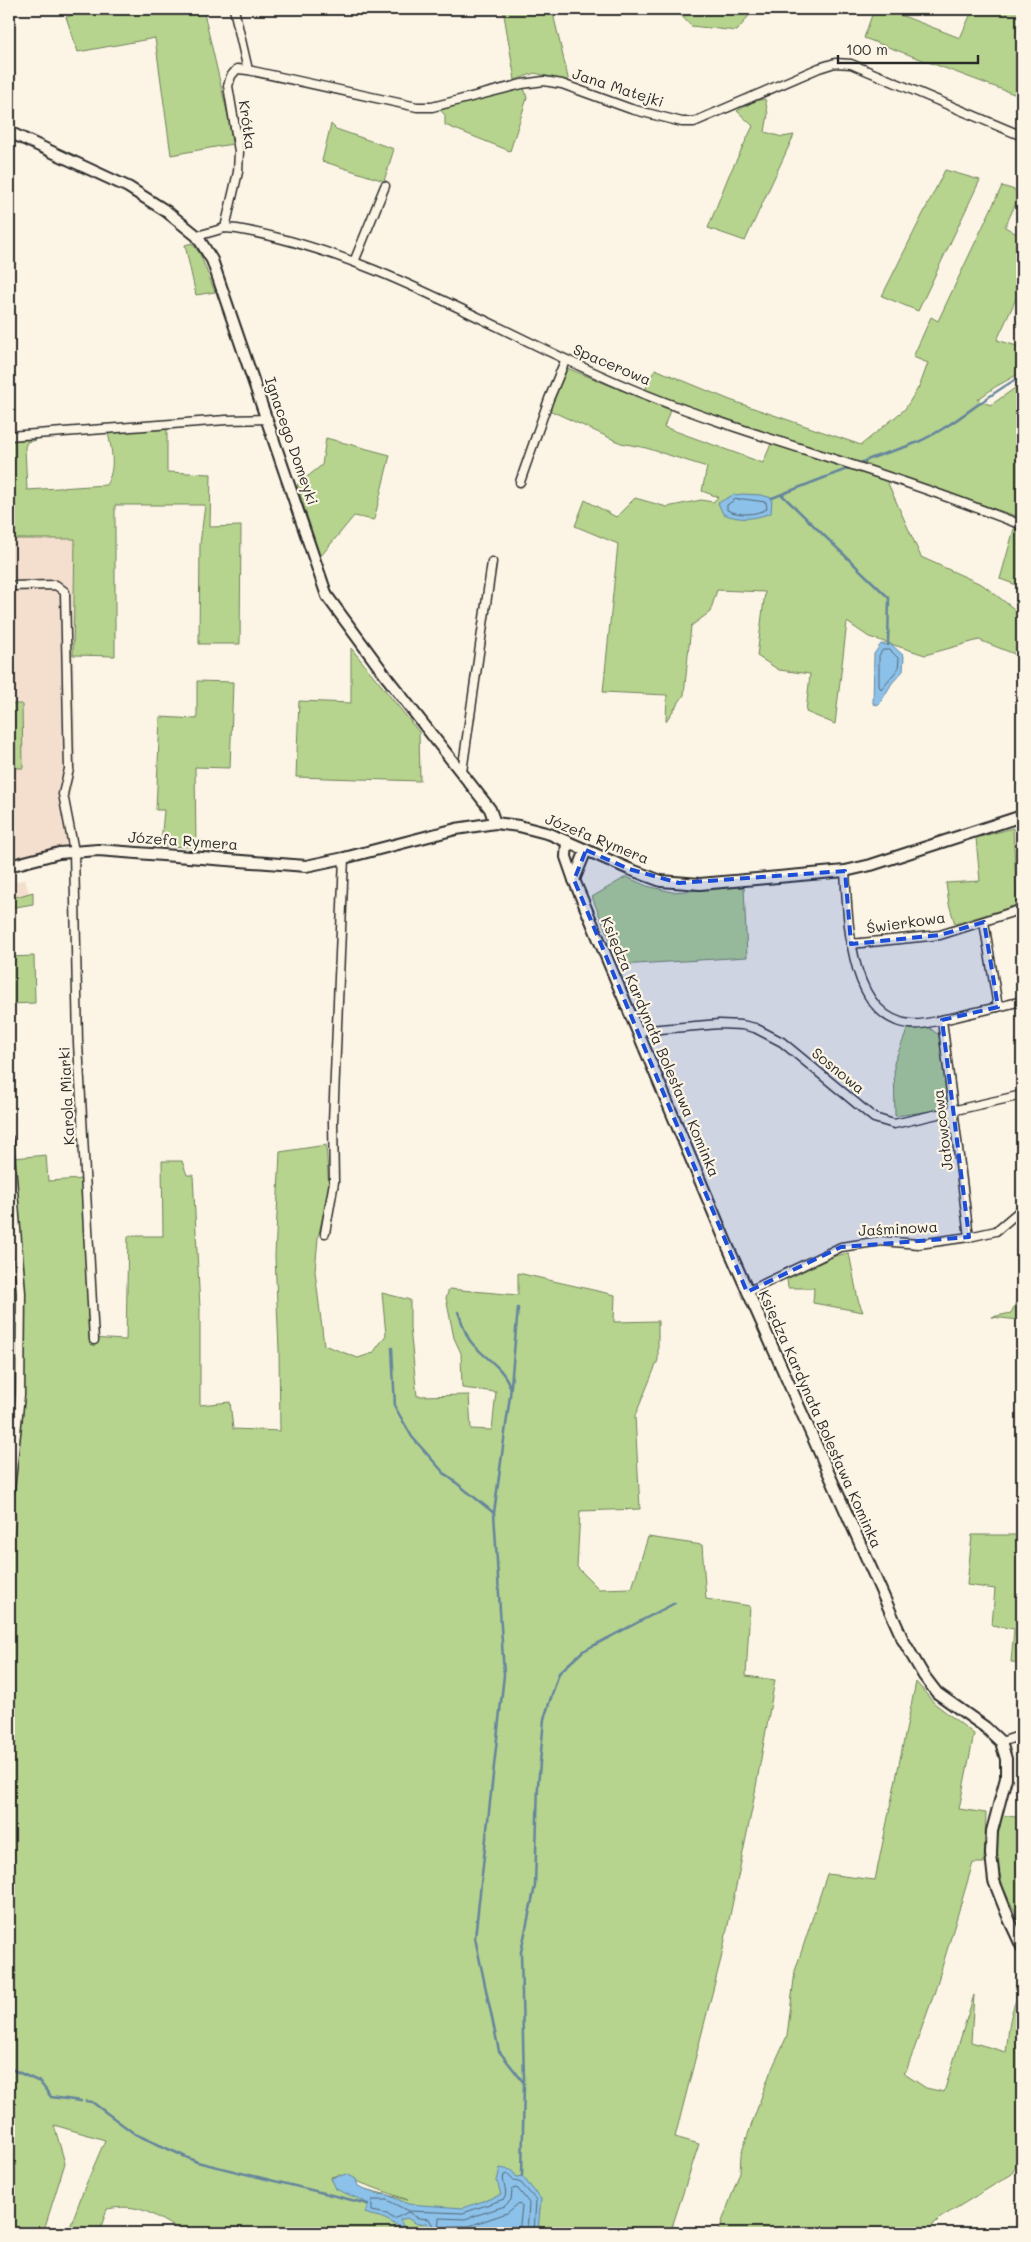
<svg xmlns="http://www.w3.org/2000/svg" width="1031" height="2242" font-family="Mali,sans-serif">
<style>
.built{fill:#f4dfce}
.green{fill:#b6d48d;stroke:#70805c;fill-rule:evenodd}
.water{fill:#8cc1e9;stroke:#65859d}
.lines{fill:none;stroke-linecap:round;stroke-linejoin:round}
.shore{stroke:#526777;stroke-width:1}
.stream{stroke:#65859d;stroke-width:2.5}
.street-casing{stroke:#2b2b2b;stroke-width:11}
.secondary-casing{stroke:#2b2b2b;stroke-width:14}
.street{stroke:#fcf5e5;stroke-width:8}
.secondary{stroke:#fcf5e5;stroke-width:10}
.marked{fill:#1d4ed8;fill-opacity:0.2;stroke:#1d4ed8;stroke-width:4;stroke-dasharray:10 6;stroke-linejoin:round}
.labels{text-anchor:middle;stroke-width:4.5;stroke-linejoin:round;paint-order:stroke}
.street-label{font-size:15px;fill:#2b2b2b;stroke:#fcf5e5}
</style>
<rect width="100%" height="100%" fill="#fcf5e5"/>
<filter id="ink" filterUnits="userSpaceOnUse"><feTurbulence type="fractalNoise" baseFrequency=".02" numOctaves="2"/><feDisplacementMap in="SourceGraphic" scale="10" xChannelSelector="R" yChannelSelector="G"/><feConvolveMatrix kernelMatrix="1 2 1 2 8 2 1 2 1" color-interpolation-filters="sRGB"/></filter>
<g filter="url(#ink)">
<g class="built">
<polygon points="75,538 73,630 76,763 69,801 75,844 9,859 9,539"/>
<polygon points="25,879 29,893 33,892 33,904 9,908 9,884"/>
</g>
<g class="green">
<polygon points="94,9 203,9 228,116 232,144 171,155 155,38 78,52 66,17"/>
<polygon points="503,9 552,9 569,82 535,73 515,80"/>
<polygon points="675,9 754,9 737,31 691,26"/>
<polygon points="874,9 885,9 960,38 973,9 1022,9 1022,97 864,38"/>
<polygon points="524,88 527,98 510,151 445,125 445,115 440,110"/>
<polygon points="765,99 768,114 765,132 782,137 794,135 745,241 708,228 729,175 753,126 737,111 754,101"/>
<polygon points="331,124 336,129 394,149 384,181 322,161"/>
<polygon points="945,170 980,180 918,311 882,296"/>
<polygon points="1002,186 1021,192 1005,227 1022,237 1022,286 997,340 1017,346 1022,345 1022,372 995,387 977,400 991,405 1022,383 1022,518 688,408 645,390 655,369 730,400 861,445 905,409 920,385 928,363 913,357 931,317 938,321"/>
<polygon points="192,243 200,254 215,292 196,295 185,245"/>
<polygon points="567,368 670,410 664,427 763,463 771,444 886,479 921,557 983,585 1022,615 1022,657 979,640 925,655 869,637 847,622 835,724 806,712 810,674 779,670 757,656 765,592 717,590 710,612 691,626 684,695 666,721 667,695 603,692 618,544 575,526 585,500 616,517 635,498 667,507 701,500 713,502 718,497 702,491 707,467 646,448 621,443 549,410"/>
<path d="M167,427V472L211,474L210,527L241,526L240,644H199L200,544L205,505H115V656L73,655L75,539H9V440H36L27,442L25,447L27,490L106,485C116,469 112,451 108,433Z"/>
<polygon points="326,438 390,455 374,520 354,516 320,557 297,485 322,465"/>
<polygon points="1014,529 1022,531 1022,587 1000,579"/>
<polygon points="351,648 419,732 420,781 296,777 299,701 351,703"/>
<polygon points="197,681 233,682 230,768 195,767 196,847 156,846 156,843 161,843 164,810 156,810 160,717 197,719"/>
<polygon points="9,704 22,704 23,768 9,768"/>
<polygon points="1013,828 1017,905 955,924 949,904 946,883 980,881 976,838"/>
<polygon points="626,877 647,886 672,892 744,887 747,957 620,965 592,897"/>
<polygon points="33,892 33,904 10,908 9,899"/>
<polygon points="34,956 35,1003 10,1004 9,957"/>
<polygon points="928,1027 939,1035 948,1100 945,1106 932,1111 895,1116 894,1063 908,1028"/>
<path d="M326,1145L329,1188L318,1238L315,1271L324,1345L358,1358L373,1353L386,1335L382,1293L410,1300V1328L417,1396L469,1395L471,1429L492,1430L496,1392L462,1388L461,1353L454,1338L446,1298L449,1289L518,1295V1273L615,1295L614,1322L658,1321V1360L635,1416L640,1509L580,1511L577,1567L599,1589L632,1588L648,1537L702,1545L706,1599L750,1606L746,1676L775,1680L752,1809L721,1959L675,2137L699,2144L670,2233H191C154,2222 150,2201 107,2209L99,2233H68L84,2189L105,2140L54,2125L65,2163L43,2233H9V1570L16,1520L13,1503L23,1413L25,1295L14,1158L46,1155L48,1181L83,1179L89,1338L126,1340L128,1236H163L162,1161H182L187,1175H193L200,1308V1405L230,1402L233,1429L280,1431L279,1350L275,1256L280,1152ZM339,2175L408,2200L332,2181L331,2177Z"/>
<polygon points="848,1253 850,1258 858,1300 863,1312 813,1303 814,1288 788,1288 787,1279 835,1256"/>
<polygon points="1020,1295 1022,1295 1022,1329 1019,1320 992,1317 1011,1313"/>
<polygon points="1022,1516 1022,1663 1011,1662 1014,1629 992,1625 995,1589 967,1585 972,1535 1021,1535"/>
<path d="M916,1682L934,1703L974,1734L959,1809L986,1813L984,1863H973L934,1994L907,2069L903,2073L926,2088L944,2092L974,1995L971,2042L1006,2052C1009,2030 1009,2008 1022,1990V2152L1012,2174L940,2218L925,2233H718L740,2172L741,2154L770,2073L787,2036L795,1971L827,1874L875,1880Z"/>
<polygon points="1002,1815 1022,1818 1022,1926 1003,1888 995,1851"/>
</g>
<g class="water">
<path d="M743,494L761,495L772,498L771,513C754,519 741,521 723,514L718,503L733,495Z"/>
<polygon points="881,644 892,645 904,656 903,671 892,683 879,705 873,704 874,654"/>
<path d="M500,2168L511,2170L517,2177L522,2176L541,2199L538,2231L540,2233H428L426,2232L428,2227L427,2223L417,2224L407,2218L400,2220L404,2228C396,2226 392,2222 385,2219C379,2216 372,2216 365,2213L368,2204C358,2197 347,2195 336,2189L331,2178L347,2174L356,2179L358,2186L378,2194L388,2195L408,2204L463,2208L501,2195L497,2181Z"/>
</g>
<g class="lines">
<g class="shore">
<path d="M743,499L766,502L767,509C755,515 739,516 727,510V505L734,500Z"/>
<polygon points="883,650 890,650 899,659 898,669 881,689 879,686 879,656"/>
<path d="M431,2233L433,2226L429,2219L418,2218L408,2212L394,2219L387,2214L372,2211V2200H387L408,2211L463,2213L504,2199C509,2191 501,2183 504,2175L508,2174L515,2181L521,2183L536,2200L534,2233"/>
<polyline points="438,2233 439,2218 465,2219 505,2206 511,2200 512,2190 515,2188 518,2189 529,2203 527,2233"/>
<polyline points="446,2233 449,2226 469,2226 507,2213 519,2203 522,2206 519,2233"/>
</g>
<g class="stream">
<path d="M857,465C876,454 898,451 918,442C956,425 986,395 1022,376"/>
<polyline points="782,495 889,598 888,645"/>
<polyline points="772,498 852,467"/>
<polyline points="518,1308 510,1396 494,1513 504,1675 475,1938 499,2051 524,2083 522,2176"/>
<path d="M458,1312C462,1321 465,1335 471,1342C484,1358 503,1366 510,1387"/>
<polyline points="392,1348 395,1407 412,1437 444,1473 494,1513"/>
<polyline points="9,2068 40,2082 51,2097 81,2101"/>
<polyline points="524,2081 521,1952 535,1886 538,1785 544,1719 559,1673 583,1651 675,1603"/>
<polyline points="86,2101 92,2102 135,2134 197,2162 368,2204"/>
</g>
<defs>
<g id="street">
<polyline points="234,9 248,70 417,107 432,107 522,84 544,81 562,84 631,109 682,122 694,122 819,68 835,63 851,64 1022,136"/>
<polyline points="225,228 238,172 239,151 228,86 231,76 237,69 248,70"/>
<path d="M197,236L225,228L237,229C381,254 505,338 639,392C723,426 809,450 895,479C938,493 980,509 1022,525"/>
<polyline points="354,262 385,186"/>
<polyline points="9,436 226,420 268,419"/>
<polyline points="520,482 549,399 565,361"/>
<polyline points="9,586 56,585 65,592 69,769 63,794 74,851 78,1043 94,1340"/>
<polyline points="462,772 492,562"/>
<path d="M845,871C848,917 848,1017 910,1024C923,1026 938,1020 951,1018C975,1012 999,1007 1022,1001"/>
<polyline points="984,922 998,1007"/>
<polyline points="851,944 940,935 1022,909"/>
<polyline points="942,1020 969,1237"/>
<polyline points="637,1031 719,1024 742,1025 755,1028 782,1042 874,1118 894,1124 1022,1095"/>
<polyline points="9,1139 21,1293 20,1395 9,1500"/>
<polyline points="325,1233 334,1182 333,1122 344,858"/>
<polyline points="747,1292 841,1247 881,1241 919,1244 969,1237 996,1231 1022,1209"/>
<polyline points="1001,1742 1022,1735"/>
</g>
<g id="secondary">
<polyline points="9,132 128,187 166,211 197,236 212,260 327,596 388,679 490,809 495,823"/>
<polyline points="567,841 566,857 574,880 728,1247 903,1640 924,1676 937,1693 985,1727 1001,1742 1006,1759 1006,1778 992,1831 991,1854 994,1881 1009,1919 1022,1947"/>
<polyline points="9,866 59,853 98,850 306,866 344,858 456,829 495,823 519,826 550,834 629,869 661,881 700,884 845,871 871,865 1022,816"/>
<polyline points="574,880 586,850"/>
</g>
</defs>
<use href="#street" class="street-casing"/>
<use href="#secondary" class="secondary-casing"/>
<use href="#street" class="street"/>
<use href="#secondary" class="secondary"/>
</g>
</g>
<path class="marked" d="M586,850L629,869L679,883L845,871L851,944L940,935L984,922L998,1007L942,1020L969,1237L841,1247L747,1292L574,880Z"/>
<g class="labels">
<g class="street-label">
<text transform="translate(618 88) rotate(18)" y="5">Jana Matejki</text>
<text transform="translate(247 125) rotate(82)" y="5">Krótka</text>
<text transform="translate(612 365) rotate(23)" y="5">Spacerowa</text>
<text transform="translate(291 441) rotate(71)" y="5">Ignacego Domeyki</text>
<text transform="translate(597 839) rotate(22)" y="5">Józefa Rymera</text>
<text transform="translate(183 841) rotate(4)" y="5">Józefa Rymera</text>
<text transform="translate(906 923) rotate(-8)" y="5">Świerkowa</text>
<text transform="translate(660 1047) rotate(67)" y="5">Księdza Kardynała Bolesława Kominka</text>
<text transform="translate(838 1071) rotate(39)" y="5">Sosnowa</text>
<text transform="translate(67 1096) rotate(-93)" y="5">Karola Miarki</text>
<text transform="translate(943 1130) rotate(-97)" y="5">Jałowcowa</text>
<text transform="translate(898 1229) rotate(-3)" y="5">Jaśminowa</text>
<text transform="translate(820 1419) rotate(66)" y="5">Księdza Kardynała Bolesława Kominka</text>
</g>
</g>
<rect width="1031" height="2242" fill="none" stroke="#fcf5e5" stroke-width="30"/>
<rect x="15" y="15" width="1001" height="2212" fill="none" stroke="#2b2b2b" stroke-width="2" filter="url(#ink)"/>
<path d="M838 55v8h140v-8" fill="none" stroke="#2b2b2b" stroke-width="2.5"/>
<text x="846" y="55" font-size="15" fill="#2b2b2b" stroke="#fcf5e5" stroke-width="4" paint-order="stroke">100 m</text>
</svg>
